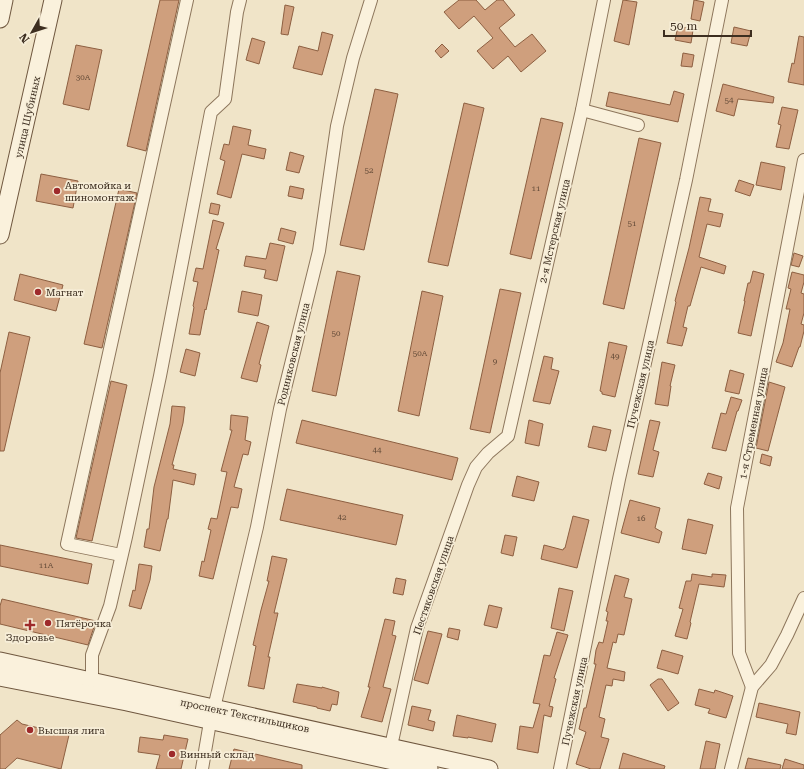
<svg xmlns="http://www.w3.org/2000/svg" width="804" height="769" font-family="'Roboto Serif',serif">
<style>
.building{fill:#cf9f7d;stroke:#8d5f41}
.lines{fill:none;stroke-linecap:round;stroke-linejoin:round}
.minor-casing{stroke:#8d765c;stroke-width:14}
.secondary-casing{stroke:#6f573f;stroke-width:19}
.minor{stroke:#faf1dc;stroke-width:12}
.secondary{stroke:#faf1dc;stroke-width:17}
.poi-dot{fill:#9e2a2b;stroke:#f7eed8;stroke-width:1.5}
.labels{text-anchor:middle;stroke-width:3.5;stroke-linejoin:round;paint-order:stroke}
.number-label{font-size:8px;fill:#624a37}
.street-label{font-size:10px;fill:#3d2e20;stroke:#f7eed8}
.poi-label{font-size:10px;fill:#3d2e20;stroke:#f7eed8;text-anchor:start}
</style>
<rect width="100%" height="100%" fill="#f0e4c8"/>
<g class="building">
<polygon points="160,0 179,0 146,151 127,146"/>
<polygon points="459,0 476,0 485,10 497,0 503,0 515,15 499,28 515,47 532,34 546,51 521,72 508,56 493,69 477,51 493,38 474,16 459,29 444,12"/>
<polygon points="623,0 637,2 629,45 614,41"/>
<polygon points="694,0 704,2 700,21 691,19"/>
<polygon points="285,5 294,7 288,35 281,34"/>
<polygon points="678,26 693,30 691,43 675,40"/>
<polygon points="734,27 751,31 747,46 731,43"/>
<polygon points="322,32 333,35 322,75 293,68 299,46 318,51"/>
<polygon points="799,36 804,37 804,85 788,82 792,63 794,64"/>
<polygon points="252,38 265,42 259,64 246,60"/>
<polygon points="442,44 449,51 441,58 435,51"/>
<polygon points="76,45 102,50 89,110 63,104"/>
<polygon points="683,53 694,55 692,67 681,66"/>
<polygon points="723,84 774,97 773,103 738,99 734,116 716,111"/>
<polygon points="375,89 398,94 364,250 340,245"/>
<polygon points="674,91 684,94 678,122 606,106 609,92 670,105"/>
<polygon points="464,103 484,108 448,266 428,262"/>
<polygon points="782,107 798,110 789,149 776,147 781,125 778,124"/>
<polygon points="541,118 563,123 531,259 510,254"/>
<polygon points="233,126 251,130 248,145 266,149 264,159 242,154 231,198 217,194 225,161 220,159 224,144 229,145"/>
<polygon points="639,138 661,143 624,309 603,304"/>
<polygon points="290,152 304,156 299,173 286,170"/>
<polygon points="761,162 785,167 781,190 756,185"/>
<polygon points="41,174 78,181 73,208 36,201"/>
<polygon points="739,180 754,185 750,196 735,191"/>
<polygon points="290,186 304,189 302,199 288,196"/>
<polygon points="119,189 137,193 102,348 84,344"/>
<polygon points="700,197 711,199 708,211 723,214 720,227 707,224 699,257 726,266 724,274 701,267 690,306 688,306 683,327 687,328 682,346 667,343 676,302 675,301 689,248"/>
<polygon points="211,203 220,205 218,215 209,213"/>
<polygon points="213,220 224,223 216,249 219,250 206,310 205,309 200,335 189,334 194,307 193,306 198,282 193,281 196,268 203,269"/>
<polygon points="281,228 296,232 293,244 278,240"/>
<polygon points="270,243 285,246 277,281 264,278 266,270 244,266 246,256 266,259"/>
<polygon points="794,253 803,256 799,267 791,265"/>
<polygon points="337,271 360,276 336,396 312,391"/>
<polygon points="753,271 764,274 751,336 738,333 745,301 744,301 748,283 750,283"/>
<polygon points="792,272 804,275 804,282 801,293 804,294 804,313 801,324 804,325 804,331 800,347 799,347 792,367 776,362 783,343 790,309 786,309 791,289 788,288"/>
<polygon points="20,274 63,285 56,311 14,300"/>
<polygon points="500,289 521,293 490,433 470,429"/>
<polygon points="242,291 262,295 258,316 238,312"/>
<polygon points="422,291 443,296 419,416 398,411"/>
<polygon points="257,322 269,326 259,364 261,365 257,382 241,378"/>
<polygon points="9,332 30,337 4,451 0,451 0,373"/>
<polygon points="609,342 627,346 615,397 602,394 602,392 600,391"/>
<polygon points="186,349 200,353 195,376 180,372"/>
<polygon points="544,356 553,358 551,369 559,371 550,404 533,401"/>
<polygon points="662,362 675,365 670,386 671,386 668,406 655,404"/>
<polygon points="730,370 744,374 739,394 725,391"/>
<polygon points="111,381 127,385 92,541 76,538"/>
<polygon points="769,382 785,387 768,451 756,448"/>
<polygon points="731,397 742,400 738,411 737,411 726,451 712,448 721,413 726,414"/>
<polygon points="172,406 185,407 183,423 172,465 174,465 173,469 196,474 194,485 173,480 168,519 167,519 160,551 144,547 147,529 149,529 154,487 170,424"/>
<polygon points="231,415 248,417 245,440 251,442 248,455 243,454 234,487 242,489 238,508 231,507 213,579 199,576 202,561 204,562 211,530 208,529 211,518 217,519 227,472 221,471 232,430 230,430"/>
<polygon points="302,420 458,458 452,480 296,443"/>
<polygon points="529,420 543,424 539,446 525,443"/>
<polygon points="650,420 660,422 653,450 659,452 653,477 638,474"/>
<polygon points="593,426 611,430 606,451 588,447"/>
<polygon points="762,454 772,457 770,466 760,463"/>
<polygon points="708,473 722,477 719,489 704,484"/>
<polygon points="517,476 539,482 534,501 512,496"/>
<polygon points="287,489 403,515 396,545 280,520"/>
<polygon points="630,500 660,508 655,528 662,532 659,543 621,533"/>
<polygon points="573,516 589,520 577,568 541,559 544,545 563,550 564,548 565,548"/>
<polygon points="688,519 713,525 706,554 682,549"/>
<polygon points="505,535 517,537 513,556 501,553"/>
<polygon points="0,545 92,564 88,584 0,566"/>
<polygon points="272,556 287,559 274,613 278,613 268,657 270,657 264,689 248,686 256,646 253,645 261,610 269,581 267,581"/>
<polygon points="139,564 152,566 150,580 141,609 129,606 133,590 135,591"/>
<polygon points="692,574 712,577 712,574 726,575 724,587 699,584 690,622 691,623 687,639 675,636 683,609 679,608 686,581 691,581"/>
<polygon points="615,575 629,579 624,597 632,599 624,635 618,634 616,643 613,642 607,668 625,672 624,681 613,679 612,686 606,685 599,717 605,719 601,737 609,739 600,769 591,769 576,764 586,732 579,729 584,708 586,708 596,664 594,664 596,650 599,642 603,643 608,621 606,621 608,612 606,611"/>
<polygon points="396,578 406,580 403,595 393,593"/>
<polygon points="559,588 573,591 564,631 551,628"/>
<polygon points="2,599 96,621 88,645 0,624 0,606"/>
<polygon points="489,605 502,608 497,628 484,625"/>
<polygon points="385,619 395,621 392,635 396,636 383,687 391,689 382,722 361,717 370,687 368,687"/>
<polygon points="449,628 460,630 458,640 447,637"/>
<polygon points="428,631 442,634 428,684 414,680"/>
<polygon points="557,632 568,635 554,678 556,679 549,706 553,707 551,717 544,715 538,753 517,749 520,726 533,728 540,704 533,703 544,655 550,656"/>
<polygon points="662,650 683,656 678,674 657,668"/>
<polygon points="658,679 662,679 679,703 668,711 650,685"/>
<polygon points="297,684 322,688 322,687 339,692 337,705 332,704 330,711 317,708 317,707 293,702"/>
<polygon points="699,689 714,693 715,690 733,696 726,718 708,713 710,709 695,705"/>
<polygon points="759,703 800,712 796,735 786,733 788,724 756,717"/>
<polygon points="412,706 431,710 428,720 435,722 433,731 408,725"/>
<polygon points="457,715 496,724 492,742 468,737 468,738 453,736"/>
<polygon points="17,720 22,724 69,735 61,769 17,758 5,769 0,769 0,735"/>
<polygon points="164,735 188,739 181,769 156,769 160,755 138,752 140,737 163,740"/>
<polygon points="706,741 720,744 715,769 700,769"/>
<polygon points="234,749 302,765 302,769 229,769"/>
<polygon points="623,753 665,766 664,769 619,769"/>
<polygon points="748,758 781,765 780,769 745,769"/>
<polygon points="785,759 804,765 804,769 782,769"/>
</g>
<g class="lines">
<defs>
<g id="minor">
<polyline points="582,110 638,125"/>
<polyline points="121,555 67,544 187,0"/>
<polyline points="92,681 92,655 110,606 126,537 160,376 211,112 225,99 237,12 240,0"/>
<polyline points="752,687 739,653 737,508 804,160"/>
<polyline points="214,708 257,527 280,409 319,251 337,126 353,58 371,0"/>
<polyline points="391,746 417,628 468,485 476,467 488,453 508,436 582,110 604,0"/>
<polyline points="202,769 210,722"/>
<polyline points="560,769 619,479 686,180 722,0"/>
<polyline points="731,769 752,687 771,665 787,635 804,598"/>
</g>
<g id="secondary">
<polyline points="0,19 4,0"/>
<polyline points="0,235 53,0"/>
<polyline points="0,661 489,769"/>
<polyline points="0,677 127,702 429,769"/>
</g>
</defs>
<use href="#minor" class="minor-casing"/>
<use href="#secondary" class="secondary-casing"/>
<use href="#minor" class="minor"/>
<use href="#secondary" class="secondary"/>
</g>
<g class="poi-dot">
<circle cx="57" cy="191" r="4"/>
<circle cx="38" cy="292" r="4"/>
<circle cx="48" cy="623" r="4"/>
<path d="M28 619h4v4h4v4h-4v4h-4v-4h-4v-4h4z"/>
<circle cx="30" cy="730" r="4"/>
<circle cx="172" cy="754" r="4"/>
</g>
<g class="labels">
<g class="number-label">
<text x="83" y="80">30А</text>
<text x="729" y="103">54</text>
<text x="369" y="173">52</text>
<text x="536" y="191">11</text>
<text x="632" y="226">51</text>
<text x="336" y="336">50</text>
<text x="420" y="356">50А</text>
<text x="615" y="359">49</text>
<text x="495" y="364">9</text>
<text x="377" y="453">44</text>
<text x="342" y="520">42</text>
<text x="641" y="521">16</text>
<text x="46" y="568">11А</text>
</g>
<g class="street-label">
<text transform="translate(27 117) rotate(-77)" y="4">улица Шубиных</text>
<text transform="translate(554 231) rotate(-77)" y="4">2-я Мстерская улица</text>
<text transform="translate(293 354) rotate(-76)" y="4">Родниковская улица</text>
<text transform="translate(640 384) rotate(-77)" y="4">Пучежская улица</text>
<text transform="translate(753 423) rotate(-79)" y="4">1-я Стременная улица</text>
<text transform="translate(433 585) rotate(-71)" y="4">Пестяковская улица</text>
<text transform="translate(574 701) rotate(-78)" y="4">Пучежская улица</text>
<text transform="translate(245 715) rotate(12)" y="4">проспект Текстильщиков</text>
</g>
<g class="poi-label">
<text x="65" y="189">Автомойка и<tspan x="65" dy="12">шиномонтаж</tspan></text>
<text x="46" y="296">Магнат</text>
<text x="56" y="627">Пятёрочка</text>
<text x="30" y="641" text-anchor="middle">Здоровье</text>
<text x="38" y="734">Высшая лига</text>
<text x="180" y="758">Винный склад</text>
</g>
</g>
<g transform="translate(32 32) rotate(231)" stroke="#f7eed8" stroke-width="3" paint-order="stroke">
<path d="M0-3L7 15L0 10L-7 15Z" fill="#3d2e20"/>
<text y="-6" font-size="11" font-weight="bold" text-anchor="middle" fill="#3d2e20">N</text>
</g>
<path d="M664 30v6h87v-6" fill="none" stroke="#3d2e20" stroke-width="2"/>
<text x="670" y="30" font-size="12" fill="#3d2e20" stroke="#f7eed8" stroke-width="3" paint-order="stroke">50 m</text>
</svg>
